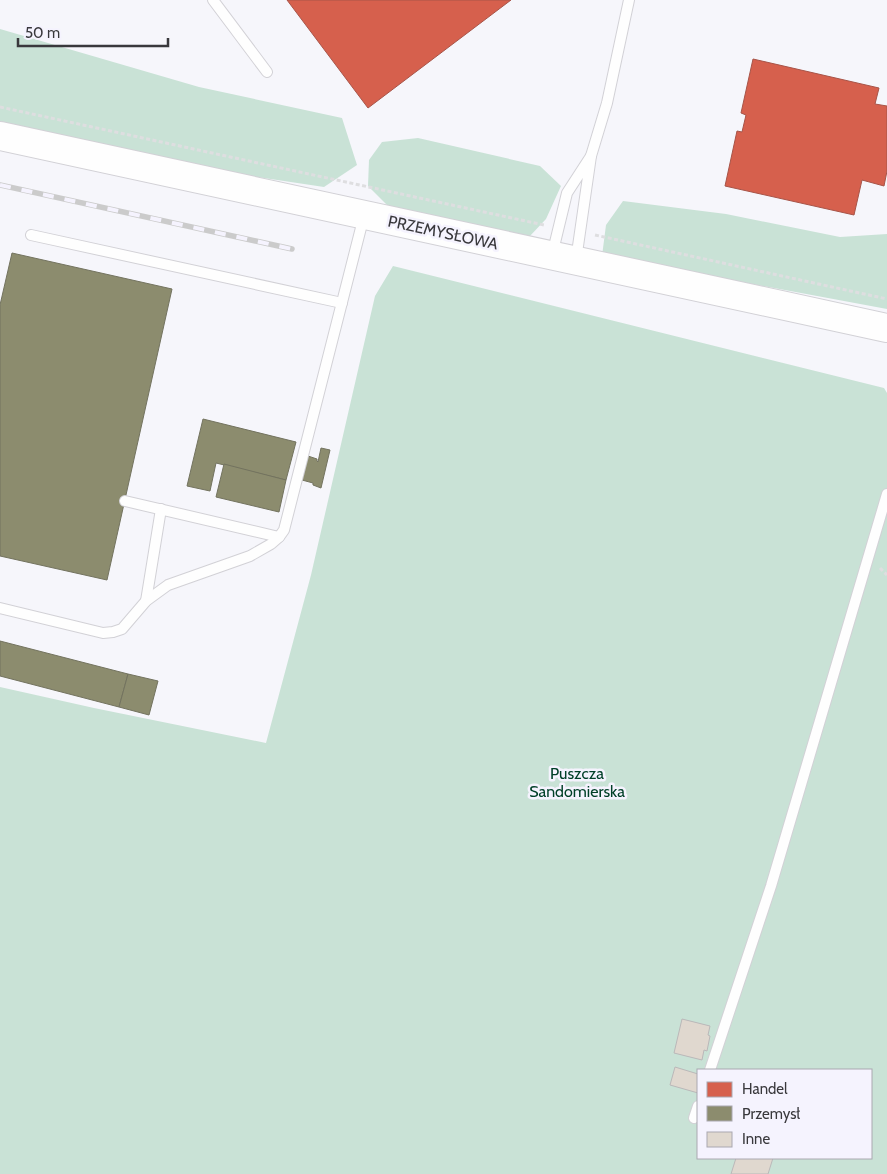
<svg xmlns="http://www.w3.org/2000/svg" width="887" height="1174" font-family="Cabin,sans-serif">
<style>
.green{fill:#c9e2d6;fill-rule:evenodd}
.shops{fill:#d6604d;stroke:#a75448}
.industry{fill:#8c8c6e;stroke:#73735f}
.building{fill:#e0d8cf;stroke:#bab8b9}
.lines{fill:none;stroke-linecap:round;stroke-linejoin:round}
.lane-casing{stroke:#d2d1d6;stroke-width:12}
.secondary-casing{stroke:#d2d1d6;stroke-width:30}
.path{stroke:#dedee0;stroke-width:3;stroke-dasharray:4 2.5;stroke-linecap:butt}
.lane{stroke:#fefefe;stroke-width:10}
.secondary{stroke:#fefefe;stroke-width:28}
.rail-casing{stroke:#cbcbcb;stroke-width:5.5}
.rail{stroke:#f5f3fe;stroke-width:4;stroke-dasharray:11;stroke-linecap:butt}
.labels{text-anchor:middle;stroke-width:5;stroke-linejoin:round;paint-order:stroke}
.street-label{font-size:16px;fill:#39383c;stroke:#f5f3fe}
.park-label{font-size:16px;fill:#014028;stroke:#f5f3fe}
</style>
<rect width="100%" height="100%" fill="#f6f6fb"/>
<g class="green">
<polygon points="0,29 199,87 342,118 357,165 324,187 237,174 18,129 0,121"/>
<polygon points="418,138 540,166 561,186 546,219 529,237 391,209 368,186 369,160 382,142"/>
<polygon points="623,201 726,214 840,237 887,234 887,309 602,256 606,225"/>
<path d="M393,266L884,388L887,393V1174H0V687L94,708L266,743L311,575L375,296ZM698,1070H871V1158H698Z"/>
</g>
<g class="shops">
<polygon points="287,0 511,0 368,108"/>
<polygon points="753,59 879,88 875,104 887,106 887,171 884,186 862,180 854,215 725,186 737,131 742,132 746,115 741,113"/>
</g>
<g class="industry">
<polygon points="12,253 172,289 107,580 0,556 0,305"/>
<polygon points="203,419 296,442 286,480 216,463 210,491 187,486"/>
<polygon points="321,448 330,450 321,488 313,485 313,483 302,480 308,456 317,459 317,461 318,462"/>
<polygon points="224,464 286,480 279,512 216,497"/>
<polygon points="0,641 128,674 119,707 0,676"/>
<polygon points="128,674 158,681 149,715 119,707"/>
</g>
<g class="building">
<polygon points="682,1019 710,1026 708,1035 710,1036 707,1051 704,1050 702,1060 674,1053"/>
<polygon points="675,1067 698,1074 698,1093 670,1085"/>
<polygon points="736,1158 773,1158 768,1174 731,1174"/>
</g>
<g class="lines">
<defs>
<g id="lane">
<polyline points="213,0 267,72"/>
<polyline points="591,156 607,103 629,0"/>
<polyline points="31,235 342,303"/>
<polyline points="552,255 567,193 591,156 576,260"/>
<polyline points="125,501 279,537"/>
<polyline points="146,601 161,509"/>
<polyline points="0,608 103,633 113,632 122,629 146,601 168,585 250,556 271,544 279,537 284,530 364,216"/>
<polyline points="710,1070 771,886 887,494"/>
<polyline points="694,1118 698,1106"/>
</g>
<polyline id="secondary" points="0,136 887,328"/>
</defs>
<use href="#lane" class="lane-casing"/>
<use href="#secondary" class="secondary-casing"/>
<g class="path">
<polyline points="0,107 544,225"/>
<polyline points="595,235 887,299"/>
<polyline points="880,568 887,575"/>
</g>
<use href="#lane" class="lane"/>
<use href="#secondary" class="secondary"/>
<defs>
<polyline id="rail" points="0,185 292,249"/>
</defs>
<use href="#rail" class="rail-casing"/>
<use href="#rail" class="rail"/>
</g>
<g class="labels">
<g class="street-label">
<text transform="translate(443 232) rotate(12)" y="6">PRZEMYSŁOWA</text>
</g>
<g class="park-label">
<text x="577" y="779">Puszcza<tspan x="577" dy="18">Sandomierska</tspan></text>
</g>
</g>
<rect x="697" y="1069" width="175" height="90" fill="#f5f3fe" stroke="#aaa8b0"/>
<rect x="707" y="1082" width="25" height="15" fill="#d6604d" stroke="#aaa8b0"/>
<text x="742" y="1094" font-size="15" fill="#39383c">Handel</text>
<rect x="707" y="1106" width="25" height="15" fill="#8c8c6e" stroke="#aaa8b0"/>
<text x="742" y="1119" font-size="15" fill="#39383c">Przemysł</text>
<rect x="707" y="1132" width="25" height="15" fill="#e0d8cf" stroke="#aaa8b0"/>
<text x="742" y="1144" font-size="15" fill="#39383c">Inne</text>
<path d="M18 38v8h150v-8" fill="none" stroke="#39383c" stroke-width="2.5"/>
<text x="25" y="38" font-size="15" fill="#39383c" stroke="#f5f3fe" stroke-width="4" paint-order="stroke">50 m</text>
</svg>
